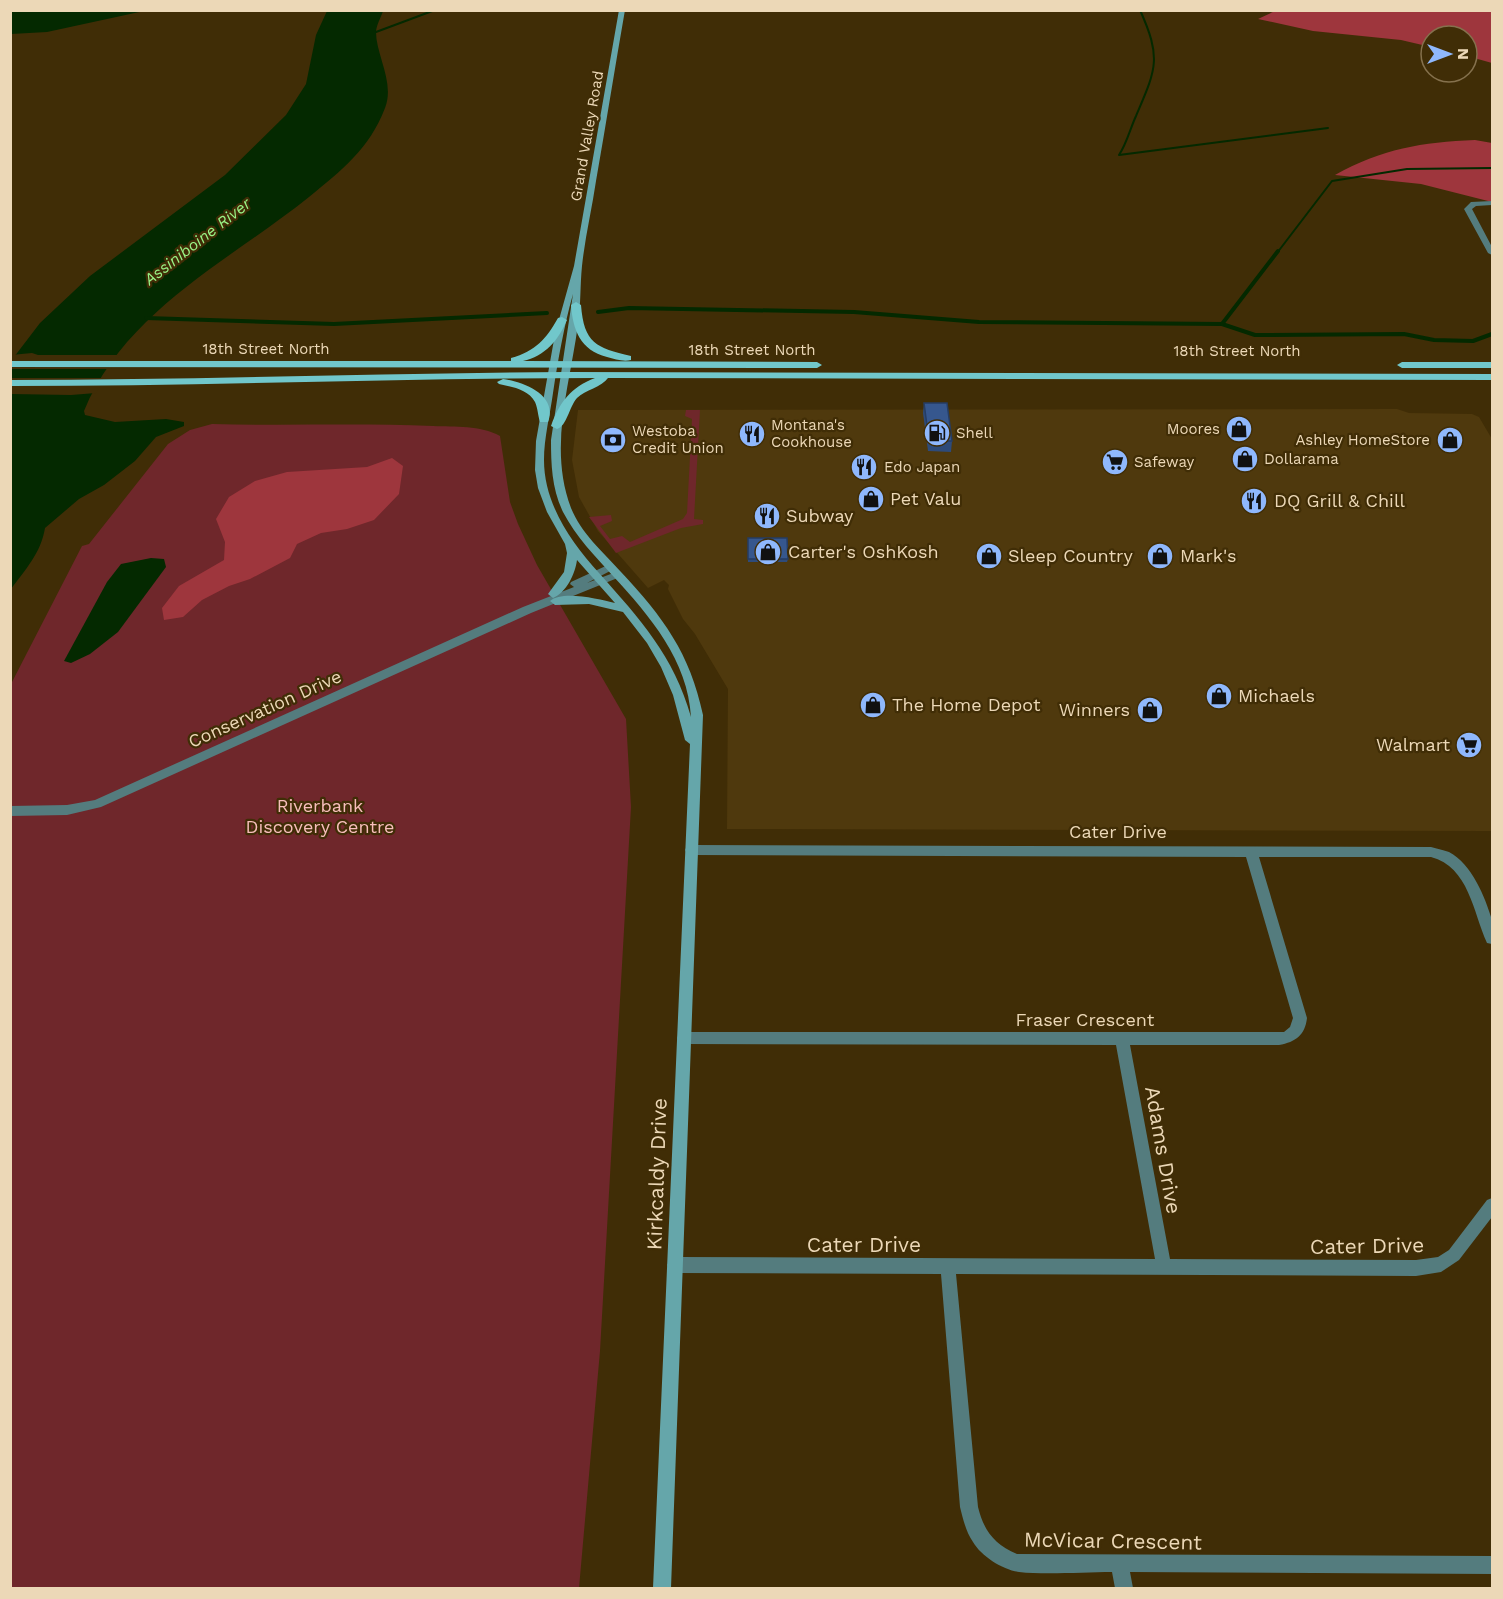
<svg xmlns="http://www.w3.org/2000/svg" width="1503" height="1599" font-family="'Work Sans',sans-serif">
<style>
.built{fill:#4f390d}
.green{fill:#6f272b}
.forest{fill:#9e363d}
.water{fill:#042900}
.pier{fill:#402d06}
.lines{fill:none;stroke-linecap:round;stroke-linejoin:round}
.stream-far1{stroke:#042900;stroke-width:2}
.stream{stroke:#042900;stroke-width:4}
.street{fill:#547c7e;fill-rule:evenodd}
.secondary{fill:#65a6aa;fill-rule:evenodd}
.primary{fill:#71c7cb;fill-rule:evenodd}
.wall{fill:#2e4b7a}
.building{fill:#36578e;stroke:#263d63;stroke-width:1.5}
.labels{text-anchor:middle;stroke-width:4.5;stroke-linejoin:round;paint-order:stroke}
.far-street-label{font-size:15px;fill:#ecd8b7;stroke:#402d06}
.far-poi-label{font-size:15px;fill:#ecd8b7;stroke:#402d06;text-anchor:start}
.far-water-label{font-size:16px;font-style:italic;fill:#99f386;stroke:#402d06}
.poi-label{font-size:18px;fill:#ecd8b7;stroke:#402d06;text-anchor:start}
.street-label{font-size:18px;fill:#ecd8b7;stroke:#402d06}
.park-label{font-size:18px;fill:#f8bebc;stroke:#402d06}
.near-street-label{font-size:21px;fill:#ecd8b7;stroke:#402d06}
</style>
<rect width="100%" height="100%" fill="#402d06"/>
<polygon class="built" points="1397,409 1409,413 1472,414 1479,417 1492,439 1492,831 727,829 728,689 695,634 683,619 668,589 669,585 664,580 648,588 598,531 579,497 572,460 578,410"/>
<g class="green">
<polygon points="686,410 700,410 694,519 703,520 703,524 681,528 616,553 589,517 611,515 612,521 600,526 610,539 622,536 630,542 683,519 687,513 692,419 685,416"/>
<path d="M212,424C286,426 359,423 433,426C455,427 480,425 500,436L510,502L518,524L537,565L626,719L631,807L600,1351L579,1588H11V684L82,546L89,544L168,444L190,430Z"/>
</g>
<g class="forest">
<polygon points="1275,11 1492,11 1492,63 1467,56 1467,36 1431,36 1431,47 1401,40 1313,31 1258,19"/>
<path d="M1475,140L1492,143V202L1421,184L1335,175C1382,149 1422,142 1475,140Z"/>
<polygon points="392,458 403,466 399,494 374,520 347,529 321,533 297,544 290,558 250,579 229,586 202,600 183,617 164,620 162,608 179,586 224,560 225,542 216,519 229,497 255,481 287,472 367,467"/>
</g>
<g class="water">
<polygon points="10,11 11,10 144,11 47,32 11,34"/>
<path d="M327,11H383C381,17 376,26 376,32C376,55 395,83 385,108C370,148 341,171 309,197C229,261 125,311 84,411L85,415L115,422L166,419L184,422V426L156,437L135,461L104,485L79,499L45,528C41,553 25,570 11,589V361L40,323L90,276L225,175L286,115L306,84L316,35Z"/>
<polygon points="151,558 164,559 166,567 118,632 90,654 71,663 64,661 107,582 121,564"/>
</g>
<g class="pier">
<polygon points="32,353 38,355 120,355 111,369 11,369 11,355"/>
<polygon points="11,378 106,378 96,393 71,395 11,394"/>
</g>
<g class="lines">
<g class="stream-far1">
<path d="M1140,10C1162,59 1156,69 1136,116C1130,129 1127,143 1119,155L1328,128"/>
<polyline points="376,32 435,10"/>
<polyline points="1277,253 1332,181 1407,169 1492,168"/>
</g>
<g class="stream">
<polyline points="598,312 629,308 854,312 979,322 1222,324 1255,335 1404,334 1434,340 1473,341 1492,334"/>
<polyline points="146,318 334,324 547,313"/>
<polyline points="1222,324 1278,251"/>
</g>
<g class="street">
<polygon points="1492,201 1492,205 1476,206 1472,209 1492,247 1492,255 1488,253 1464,209 1471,202"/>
<polygon points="610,564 615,567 614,569 587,583 616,572 620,573 621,575 620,577 531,613 101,807 67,815 10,816 10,806 67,805 95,800 523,607 574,587 570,584 571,582"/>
<path d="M691,845L1431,847C1437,849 1444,850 1449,852C1472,864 1485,897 1492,920C1494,928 1492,937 1492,944L1487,943C1473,912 1469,867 1431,857H1259L1307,1018C1305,1035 1296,1042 1279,1045H1130L1170,1259L1416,1260L1438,1257L1449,1250L1487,1200L1492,1198V1217L1459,1260L1441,1272L1416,1276L956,1274L978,1507C984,1531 994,1544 1017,1554L1492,1556V1574L1130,1572L1133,1588H1115L1112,1572C1084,1572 1046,1575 1019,1572C1003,1570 981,1556 973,1542C966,1532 963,1519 960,1507L941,1274L675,1273L670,1270L667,1265L670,1260L675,1257L1155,1259L1116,1045L684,1044L679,1042L677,1038L679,1034L684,1032H1284L1290,1027L1293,1018L1246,857L691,855L687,854L685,850L687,846Z"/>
</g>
<path class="secondary" d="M619,10H625C615,67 606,124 596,181C592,209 585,237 582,266C580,285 581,305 578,324C570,386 548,447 571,508C581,533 603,552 621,572C663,617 690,653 703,715L671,1588H653L690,744L685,740L673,695L661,667L647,643L623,612L589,604L555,605L550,601C562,590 599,599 615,603L577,560C575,574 567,592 553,598L548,594L564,572L567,553L565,544L547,512L538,488L535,470L536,441L555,334L574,266ZM573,294L551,440C551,465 552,489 563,512C576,537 595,556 613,576C650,616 688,661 691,717C674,656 640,619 599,573C571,542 544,504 544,460C544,438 550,415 553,393C558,360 564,326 573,294Z"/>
<g class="primary">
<path d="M576,302L581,305C584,343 596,348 631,356V360C623,362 615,359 607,357C580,350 573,330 571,305Z"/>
<path d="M562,317L567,320C558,341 545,356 523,361L817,362L822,365L817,368L10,367V361H511V358C536,351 546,339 558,318Z"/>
<polygon points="1492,362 1492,368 1402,368 1397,365 1402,362"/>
<path d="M566,372L1492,374V380L608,378C602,387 585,390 577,398C569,407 567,426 557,429L551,426C559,403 571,387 595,378C400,378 205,386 10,386V380C196,380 381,373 566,372Z"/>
<path d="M503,379C524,382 558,395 548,422H540C538,416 538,409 535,402C528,389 512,387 499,384L497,382Z"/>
</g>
</g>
<g class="wall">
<polygon points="924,403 952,441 951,452 928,451 923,413"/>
<polygon points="748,538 788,559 787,562 748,562"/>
</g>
<g class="building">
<polygon points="924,403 947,403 952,441 929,441"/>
<polygon points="748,538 787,538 788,559 748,559"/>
</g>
<defs>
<symbol id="shop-disc" viewBox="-11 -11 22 22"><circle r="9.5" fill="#8fb8fd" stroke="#402d06"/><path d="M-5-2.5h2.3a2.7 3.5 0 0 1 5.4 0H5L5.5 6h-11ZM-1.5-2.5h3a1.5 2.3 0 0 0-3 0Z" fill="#111"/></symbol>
<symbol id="fuel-disc" viewBox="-11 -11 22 22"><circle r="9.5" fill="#8fb8fd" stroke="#402d06"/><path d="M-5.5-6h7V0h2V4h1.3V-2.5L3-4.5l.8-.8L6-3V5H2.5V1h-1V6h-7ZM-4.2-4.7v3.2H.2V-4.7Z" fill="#111"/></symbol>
<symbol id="restaurant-disc" viewBox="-11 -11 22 22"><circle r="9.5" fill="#8fb8fd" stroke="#402d06"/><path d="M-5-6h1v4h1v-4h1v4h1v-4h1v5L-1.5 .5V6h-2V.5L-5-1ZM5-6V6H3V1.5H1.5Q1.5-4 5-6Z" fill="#111"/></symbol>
<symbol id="bank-disc" viewBox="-11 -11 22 22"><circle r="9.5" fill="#8fb8fd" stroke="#402d06"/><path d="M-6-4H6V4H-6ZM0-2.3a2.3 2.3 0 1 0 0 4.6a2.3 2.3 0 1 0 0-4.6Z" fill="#111"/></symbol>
<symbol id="supermarket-disc" viewBox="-11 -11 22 22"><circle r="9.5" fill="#8fb8fd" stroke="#402d06"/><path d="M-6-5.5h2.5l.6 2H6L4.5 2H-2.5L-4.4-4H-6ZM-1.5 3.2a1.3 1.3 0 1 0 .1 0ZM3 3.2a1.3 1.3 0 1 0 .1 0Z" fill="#111"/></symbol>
</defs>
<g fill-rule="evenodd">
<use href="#shop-disc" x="1224" y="414" width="30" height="30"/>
<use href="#fuel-disc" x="922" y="418" width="30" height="30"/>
<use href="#restaurant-disc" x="737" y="419" width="30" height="30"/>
<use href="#bank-disc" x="598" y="425" width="30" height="30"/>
<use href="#shop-disc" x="1435" y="425" width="30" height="30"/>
<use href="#shop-disc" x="1230" y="444" width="30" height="30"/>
<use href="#supermarket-disc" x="1100" y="447" width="30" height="30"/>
<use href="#restaurant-disc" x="849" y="452" width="30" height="30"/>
<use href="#shop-disc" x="856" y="484" width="30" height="30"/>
<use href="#restaurant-disc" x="1239" y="486" width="30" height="30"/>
<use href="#restaurant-disc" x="752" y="501" width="30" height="30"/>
<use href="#shop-disc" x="753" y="537" width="30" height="30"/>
<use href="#shop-disc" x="974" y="541" width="30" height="30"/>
<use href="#shop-disc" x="1145" y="541" width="30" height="30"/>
<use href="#shop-disc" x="1204" y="681" width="30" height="30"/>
<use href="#shop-disc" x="858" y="690" width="30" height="30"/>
<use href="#shop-disc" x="1135" y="695" width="30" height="30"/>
<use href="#supermarket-disc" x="1454" y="730" width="30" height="30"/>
</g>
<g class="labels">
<g class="far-street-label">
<text transform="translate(587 136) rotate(-80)" y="5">Grand Valley Road</text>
<text x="266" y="354">18th Street North</text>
<text x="752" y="355">18th Street North</text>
<text x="1237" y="356">18th Street North</text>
</g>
<g class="far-poi-label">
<text x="771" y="430">Montana's<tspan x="771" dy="17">Cookhouse</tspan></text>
<text x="1220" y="434" text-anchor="end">Moores</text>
<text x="632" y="436">Westoba<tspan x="632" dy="17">Credit Union</tspan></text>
<text x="956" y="438">Shell</text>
<text x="1430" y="445" text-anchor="end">Ashley HomeStore</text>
<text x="1264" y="464">Dollarama</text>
<text x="1134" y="467">Safeway</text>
<text x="884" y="472">Edo Japan</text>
</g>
<g class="far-water-label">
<text transform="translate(197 241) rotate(-38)" y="6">Assiniboine River</text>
</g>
<g class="poi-label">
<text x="890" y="505">Pet Valu</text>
<text x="1274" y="507">DQ Grill &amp; Chill</text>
<text x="786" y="522">Subway</text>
<text x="788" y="558">Carter's OshKosh</text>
<text x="1008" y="562">Sleep Country</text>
<text x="1180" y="562">Mark's</text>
<text x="1238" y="702">Michaels</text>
<text x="892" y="711">The Home Depot</text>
<text x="1130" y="716" text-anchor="end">Winners</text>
<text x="1450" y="751" text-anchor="end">Walmart</text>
</g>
<g class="street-label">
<text transform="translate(265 709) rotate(-24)" y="6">Conservation Drive</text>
<text x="1118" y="838">Cater Drive</text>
<text x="1085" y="1026">Fraser Crescent</text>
</g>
<g class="park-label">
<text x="320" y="812">Riverbank<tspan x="320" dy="21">Discovery Centre</tspan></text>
</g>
<g class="near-street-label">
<text transform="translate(1163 1150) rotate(80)" y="7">Adams Drive</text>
<text transform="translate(657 1174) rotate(-88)" y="7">Kirkcaldy Drive</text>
<text x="864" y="1252">Cater Drive</text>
<text transform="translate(1367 1246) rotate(-1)" y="7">Cater Drive</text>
<text transform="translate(1113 1541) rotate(1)" y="7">McVicar Crescent</text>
</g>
</g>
<rect width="1503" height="1599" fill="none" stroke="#ecd8b7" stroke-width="24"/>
<g transform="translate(1449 54) rotate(90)"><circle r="28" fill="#402d06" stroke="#85714d" stroke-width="1.5"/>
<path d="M0-4.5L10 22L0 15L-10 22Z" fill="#8fb8fd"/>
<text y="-9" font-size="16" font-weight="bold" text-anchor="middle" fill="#ecd8b7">N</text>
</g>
</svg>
